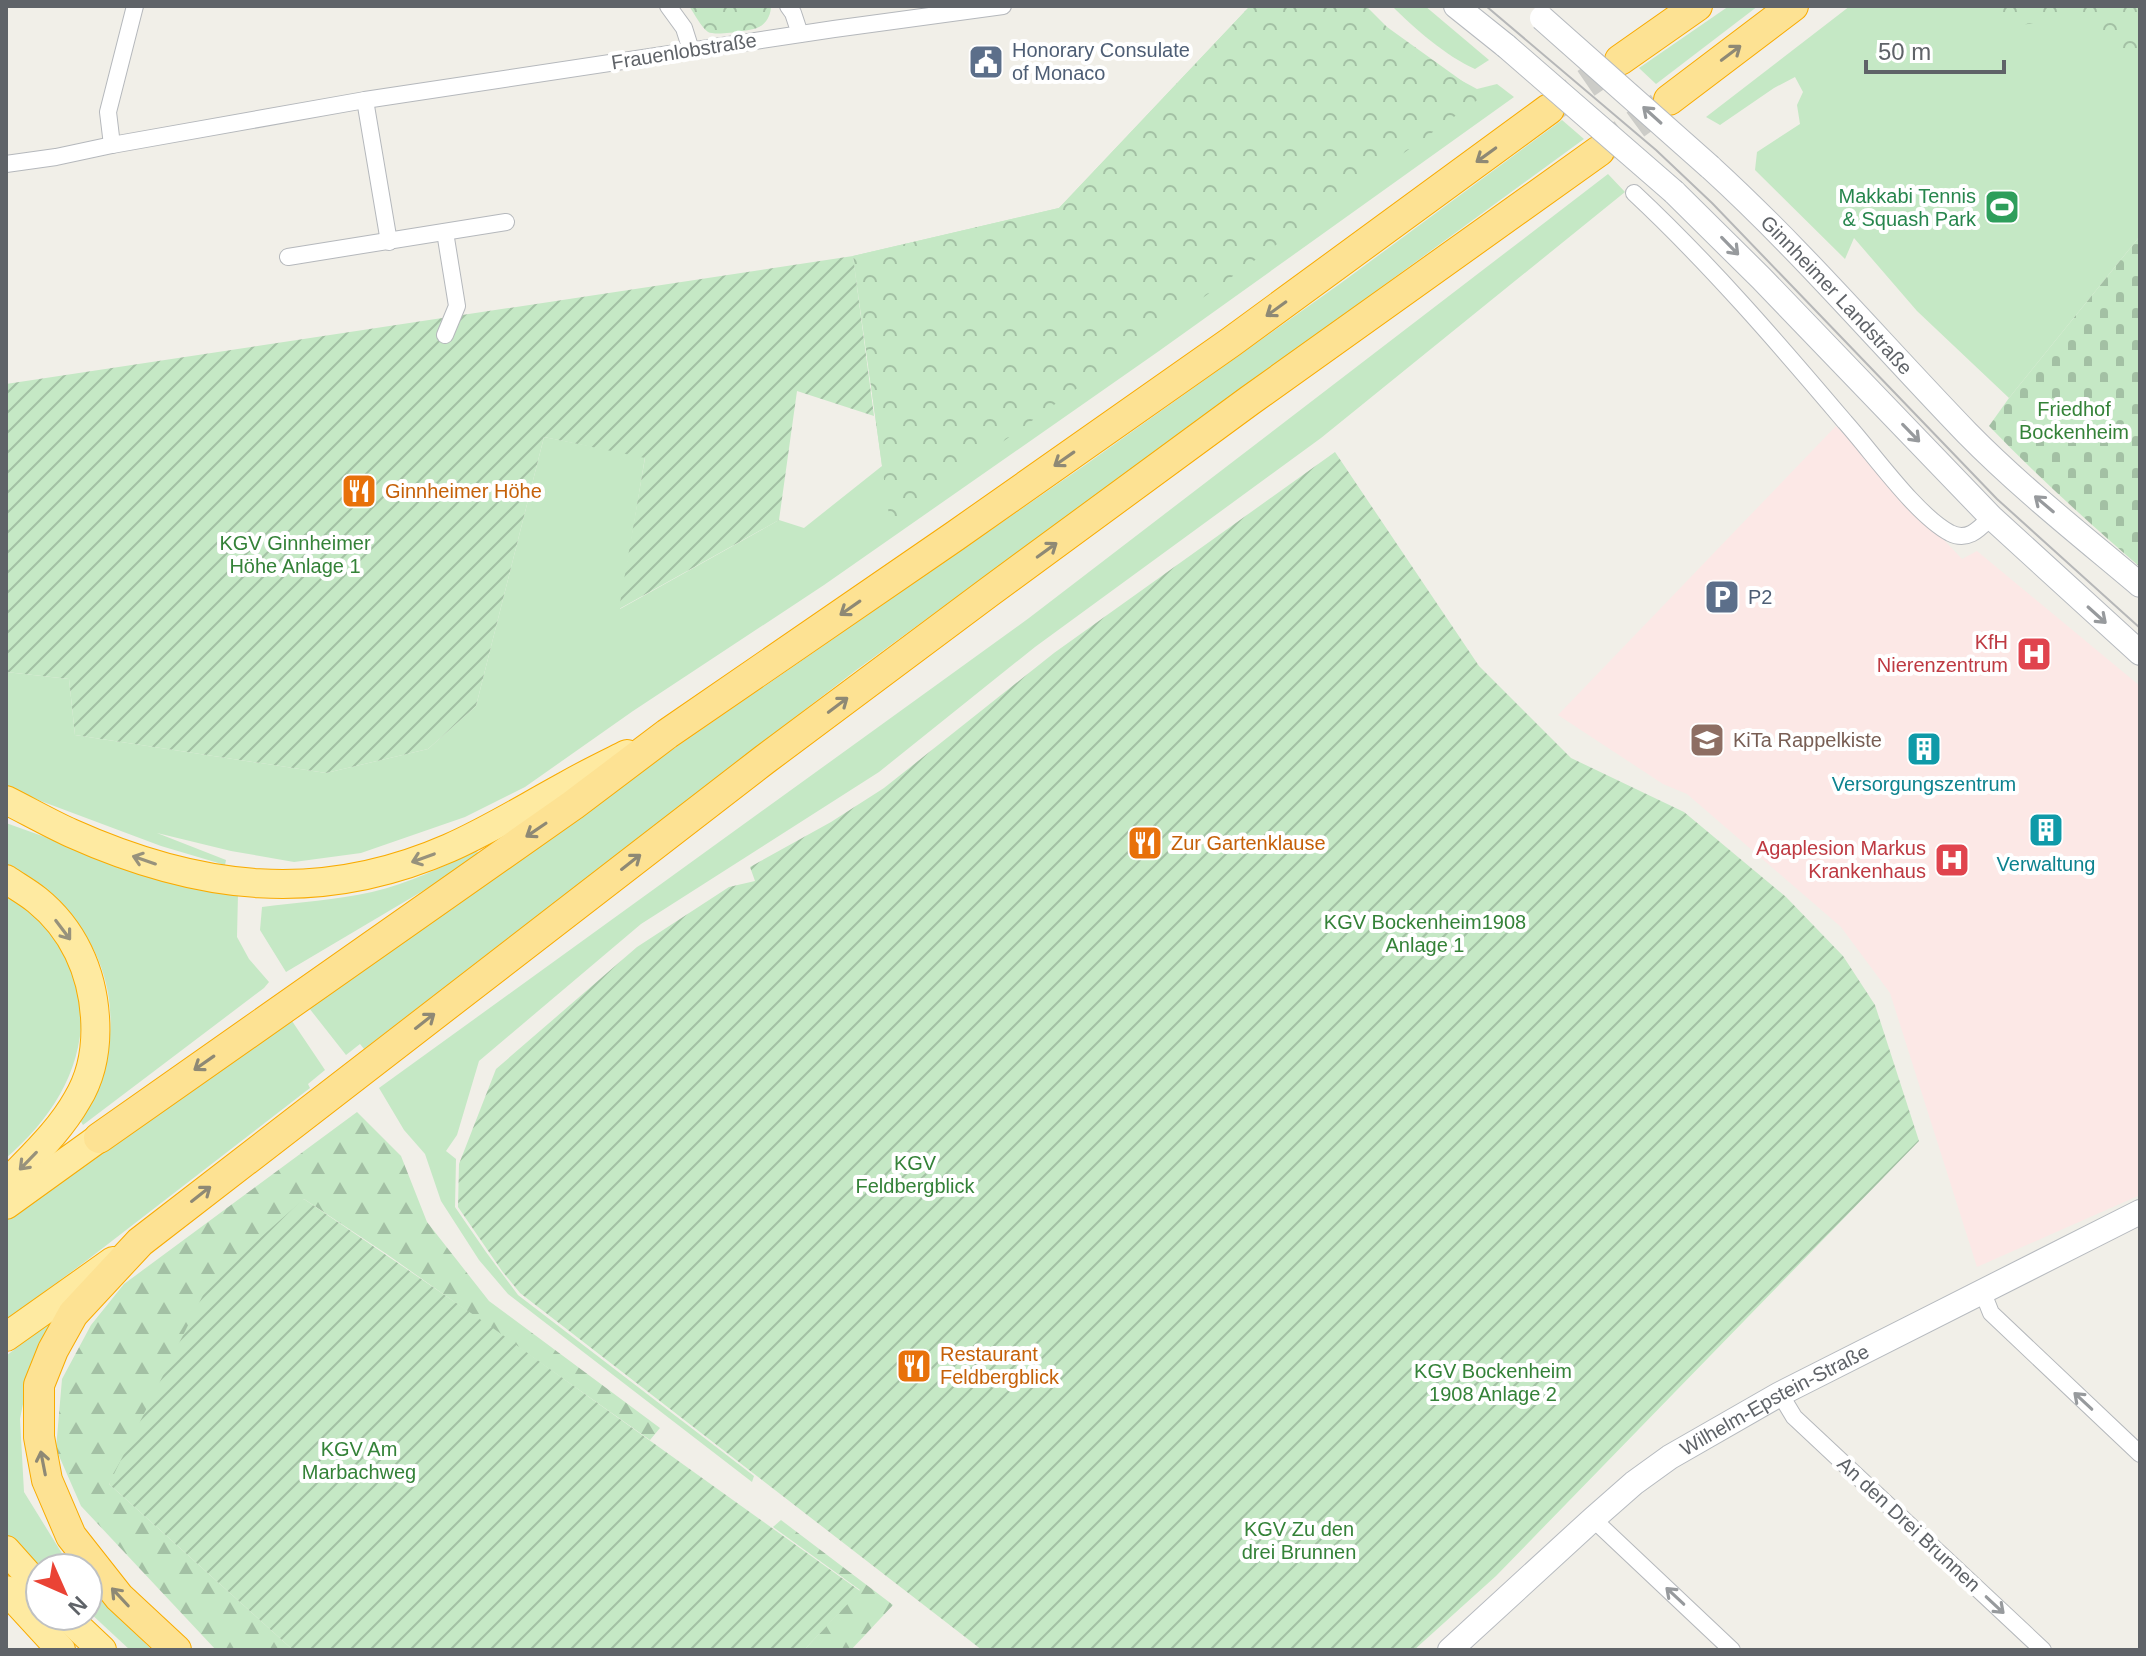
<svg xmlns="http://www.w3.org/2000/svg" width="2146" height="1656" font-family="Arial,sans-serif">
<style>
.medical{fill:#fce8e6}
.grass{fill:#c5e8c5}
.forest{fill:url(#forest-firs)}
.cemetery{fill:url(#cemetery-stones)}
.park{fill:url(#park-crowns)}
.garden{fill:url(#garden-furrows)}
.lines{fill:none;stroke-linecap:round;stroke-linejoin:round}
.motorway-tunnel{stroke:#ccccc8;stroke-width:30;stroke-dasharray:30 15;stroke-linecap:butt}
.minor-casing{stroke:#b5b8bc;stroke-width:18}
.secondary-casing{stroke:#b6babf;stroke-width:26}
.trunk-casing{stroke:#f9ab00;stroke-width:30}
.motorway-casing{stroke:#f9ab00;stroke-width:32}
.minor{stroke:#fff;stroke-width:16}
.secondary{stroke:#fff;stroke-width:24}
.trunk{stroke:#feeaa1;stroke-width:28}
.motorway{stroke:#fde293;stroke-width:30}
.tram{stroke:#b6b7b8;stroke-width:2}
.secondary-bridge-casing{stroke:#b6babf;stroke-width:26;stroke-linecap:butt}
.secondary-bridge{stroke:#fff;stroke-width:24}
.oneway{stroke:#8e8975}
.oneway2{stroke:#979a9d}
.oneway3{stroke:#97927c}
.labels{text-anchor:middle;stroke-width:8;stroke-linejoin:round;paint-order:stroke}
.service-label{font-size:20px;fill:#4e5e75;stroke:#fff;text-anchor:start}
.street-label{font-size:20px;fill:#5f6368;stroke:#fff}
.leisure-label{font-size:20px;fill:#27864d;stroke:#fff;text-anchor:end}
.park-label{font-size:20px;fill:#348238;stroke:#fff}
.food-label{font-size:20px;fill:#c56008;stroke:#fff;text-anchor:start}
.health-label{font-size:20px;fill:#be3a42;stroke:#fff;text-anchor:end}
.education-label{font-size:20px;fill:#785e54;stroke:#fff;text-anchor:start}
.culture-label{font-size:20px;fill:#0d838f;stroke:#fff}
</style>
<defs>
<pattern id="forest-firs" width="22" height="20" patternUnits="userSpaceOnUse" patternTransform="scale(2)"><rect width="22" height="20" fill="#c5e8c5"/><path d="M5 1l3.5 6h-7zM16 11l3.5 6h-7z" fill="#a3c0a4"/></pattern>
<pattern id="cemetery-stones" width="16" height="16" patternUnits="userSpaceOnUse" patternTransform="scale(2)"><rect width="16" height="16" fill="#c5e8c5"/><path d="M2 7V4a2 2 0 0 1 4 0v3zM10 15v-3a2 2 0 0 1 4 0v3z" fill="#a3c0a4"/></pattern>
<pattern id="park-crowns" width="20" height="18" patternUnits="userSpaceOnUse" patternTransform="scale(2)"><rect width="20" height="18" fill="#c5e8c5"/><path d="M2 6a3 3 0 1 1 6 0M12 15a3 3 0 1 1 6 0" fill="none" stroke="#a3c0a4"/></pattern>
<pattern id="garden-furrows" width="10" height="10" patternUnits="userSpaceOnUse" patternTransform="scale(2)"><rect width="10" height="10" fill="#c5e8c5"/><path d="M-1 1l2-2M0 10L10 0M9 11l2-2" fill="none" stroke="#a3c0a4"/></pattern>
</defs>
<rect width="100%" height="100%" fill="#f1efe8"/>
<polygon class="medical" points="1836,426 1962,559 1977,551 2140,686 2140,1195 1977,1267 1890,993 1841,927 1687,794 1663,784 1558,715"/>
<g class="grass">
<polygon points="1250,6 1416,56 1477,89 1497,84 1514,97 1159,351 824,585 633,711 525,787 465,817 361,853 294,862 231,851 157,833 226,860 225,865 161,846 6,788 6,672 69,679 75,735 326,773 428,749 476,706 544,437 645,457 620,609 779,520 804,528 882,466 853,256 1059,208"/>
<path d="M1392,6H1425L1489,60L1475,69C1447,57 1414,28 1392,6Z"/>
<polygon points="1729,6 1758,6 1656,84 1639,68"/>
<polygon points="1850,6 2140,6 2140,236 2009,398 1917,311 1854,238 1845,259 1755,170 1757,152 1800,124 1797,105 1803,92 1795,77 1774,88 1720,125 1706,117"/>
<polygon points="1562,120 1584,139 855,671 364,1049 360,1044 346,1055 309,1008 546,837 1088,463 1341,283"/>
<polygon points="1608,174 1625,192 1321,438 1035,647 879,772 641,924 479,1061 457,1135 446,1151 456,1159 455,1207 486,1252 518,1295 754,1476 752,1482 508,1294 479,1260 441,1201 425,1154 404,1130 379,1088 1029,618"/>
<path d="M6,823L101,857L238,894L237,937L249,959L269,982L264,988L83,1125L80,1120C87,1106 95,1091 101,1076C121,1022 109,957 70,915C55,898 25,881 6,867Z"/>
<path d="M477,851L480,857L286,972L260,930L262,907C299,902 336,900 372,892C408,884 443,866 477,851Z"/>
<path d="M6,893C25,906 57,934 68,954C76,968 79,987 81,1002C86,1065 53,1118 6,1158Z"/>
<polygon points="292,1021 325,1070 308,1084 310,1088 86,1261 6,1320 6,1219 276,1023"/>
<polygon points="64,1311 31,1364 20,1419 24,1492 71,1568 41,1568 12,1541 6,1533 6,1356"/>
<polygon points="88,1587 152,1650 130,1650 88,1611"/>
</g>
<g class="forest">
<polygon points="357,1112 401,1156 427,1222 489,1301 660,1428 650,1440 388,1255 304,1199 109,1484 293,1650 216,1650 81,1506 56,1449 62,1379 91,1325 124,1284"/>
<polygon points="781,1520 893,1605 851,1650 804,1650 860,1590 773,1527"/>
</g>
<path class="cemetery" d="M2140,236V567C2088,522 2037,476 1989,426L2009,398Z"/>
<g class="park">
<path d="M689,6H771C771,14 767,23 759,27C752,31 715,36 708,32C701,27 694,13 689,6Z"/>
<polygon points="1250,6 1366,6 1387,27 1483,96 890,523 853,256 1059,208"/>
<polygon points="1994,6 2140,6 2140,70 2071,17 2003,28 1984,12"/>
</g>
<g class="garden">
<polygon points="853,256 874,416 797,391 779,520 619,609 645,458 544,437 476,706 428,749 326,773 75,735 69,679 6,672 6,384"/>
<polygon points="1335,452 1479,666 1571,758 1684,812 1786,897 1843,956 1875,1005 1919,1141 1496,1576 1414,1650 982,1650 520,1293 502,1271 458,1207 459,1164 496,1069 637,947 729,887 755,881 750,867 831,822 884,788 1054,653"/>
<polygon points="304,1199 490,1326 860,1591 804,1650 293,1650 109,1484 209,1283"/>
</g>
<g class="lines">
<g class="motorway-tunnel">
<polyline points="1549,109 1620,60"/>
<polyline points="1599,151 1669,100"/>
</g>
<defs>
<g id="minor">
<polyline points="668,6 684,28 691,50"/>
<polyline points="788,6 793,13 800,34"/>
<polyline points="365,100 389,242"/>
<polyline points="112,145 108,112 135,6"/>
<polyline points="6,164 56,157 112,145 365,100 834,29 1003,6"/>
<path d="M1634,193C1710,264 1778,343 1845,422C1872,452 1916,515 1950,533C1968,542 1979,529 1991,517"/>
<polyline points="445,232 457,306 445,335"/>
<polyline points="288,257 506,222"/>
<polyline points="1983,1293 1991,1313 2140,1454"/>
<polyline points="1780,1394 1794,1417 2043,1650"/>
<polyline points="1593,1519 1732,1650"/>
</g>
<g id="secondary">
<polyline points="1456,6 1506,46"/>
<path id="s1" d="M1710,167C1801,250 1881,344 1967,433C2021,488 2082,536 2140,585"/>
<polyline points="1674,192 1761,278 1991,517 2140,653"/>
<path id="s2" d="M1450,1650L1593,1519L1634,1483L1670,1457L1780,1394L2140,1212"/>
</g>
<g id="trunk">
<path d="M6,800C28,811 49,823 71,833C198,890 319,905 449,848C490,830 528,806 567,785C586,774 607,764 627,754"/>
<path d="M6,879C16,886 27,892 37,900C73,929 92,971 95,1017C97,1047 93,1074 77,1100C59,1132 31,1157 6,1184"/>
<polyline points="6,1205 99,1138"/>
<polyline points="6,1337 113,1261"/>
<polyline points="6,1550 40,1588"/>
<polyline points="6,1590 61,1650"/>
<polyline points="66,1616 102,1650"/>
</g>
<g id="motorway">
<polyline points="1620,60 1697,6"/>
<polyline points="1669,100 1793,6"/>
<polyline points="99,1138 573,805 667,734 955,536 1231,342 1549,109"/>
<polyline points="176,1650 119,1597 71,1536 47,1480 39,1437 39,1385 53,1350 73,1314 140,1242 764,760 989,592 1249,401 1599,151"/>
</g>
</defs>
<use href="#minor" class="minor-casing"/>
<use href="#secondary" class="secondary-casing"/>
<use href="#trunk" class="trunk-casing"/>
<use href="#motorway" class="motorway-casing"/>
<use href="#minor" class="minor"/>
<use href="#secondary" class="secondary"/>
<use href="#trunk" class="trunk"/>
<use href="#motorway" class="motorway"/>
<polyline class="tram" points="1486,6 1656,150 1712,203 1997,499 2140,628"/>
<defs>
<g id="secondary-bridge">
<polyline points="1542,18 1710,167"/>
<polyline points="1506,46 1674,192"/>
</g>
</defs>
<use href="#secondary-bridge" class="secondary-bridge-casing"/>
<use href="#secondary-bridge" class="secondary-bridge"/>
</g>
<defs><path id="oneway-shaft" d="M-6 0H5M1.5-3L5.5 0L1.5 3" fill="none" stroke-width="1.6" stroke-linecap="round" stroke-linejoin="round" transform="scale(2)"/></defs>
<g class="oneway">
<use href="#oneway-shaft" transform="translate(1731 53) rotate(-37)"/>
<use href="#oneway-shaft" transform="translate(1486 155) rotate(144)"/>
<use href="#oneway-shaft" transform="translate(1276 309) rotate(144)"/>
<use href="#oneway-shaft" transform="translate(1064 459) rotate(145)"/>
<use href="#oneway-shaft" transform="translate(1047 550) rotate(-36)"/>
<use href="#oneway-shaft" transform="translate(850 608) rotate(145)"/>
<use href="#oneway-shaft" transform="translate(838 705) rotate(-37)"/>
<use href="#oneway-shaft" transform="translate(536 830) rotate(146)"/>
<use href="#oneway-shaft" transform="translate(631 862) rotate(-38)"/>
<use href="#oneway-shaft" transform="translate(425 1021) rotate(-38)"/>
<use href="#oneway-shaft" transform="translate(204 1063) rotate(145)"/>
<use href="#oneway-shaft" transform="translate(201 1194) rotate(-38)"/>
<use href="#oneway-shaft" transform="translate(43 1463) rotate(-101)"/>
<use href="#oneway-shaft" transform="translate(120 1597) rotate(-133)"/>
</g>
<g class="oneway2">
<use href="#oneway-shaft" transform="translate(1652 115) rotate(-138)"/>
<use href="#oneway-shaft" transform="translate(1730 246) rotate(46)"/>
<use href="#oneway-shaft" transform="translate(1911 433) rotate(46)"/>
<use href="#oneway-shaft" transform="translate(2044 504) rotate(-140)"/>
<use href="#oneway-shaft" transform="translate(2097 615) rotate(42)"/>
<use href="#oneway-shaft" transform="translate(2083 1401) rotate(-137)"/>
<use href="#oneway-shaft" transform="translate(1675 1596) rotate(-137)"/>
<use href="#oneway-shaft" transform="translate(1995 1605) rotate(43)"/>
</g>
<g class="oneway3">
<use href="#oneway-shaft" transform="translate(423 858) rotate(160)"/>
<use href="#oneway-shaft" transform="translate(144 860) rotate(-161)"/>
<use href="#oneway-shaft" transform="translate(63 930) rotate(53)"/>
<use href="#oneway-shaft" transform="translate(28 1161) rotate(134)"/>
</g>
<defs>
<symbol id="civic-square" viewBox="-11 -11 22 22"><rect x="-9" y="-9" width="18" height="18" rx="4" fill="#5c6f8a" stroke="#fff"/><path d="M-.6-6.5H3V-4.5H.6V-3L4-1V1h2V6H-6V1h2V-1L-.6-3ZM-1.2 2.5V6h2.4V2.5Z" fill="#fff"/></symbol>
<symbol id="stadium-square" viewBox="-11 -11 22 22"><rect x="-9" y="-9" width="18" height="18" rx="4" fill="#2e9e5b" stroke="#fff"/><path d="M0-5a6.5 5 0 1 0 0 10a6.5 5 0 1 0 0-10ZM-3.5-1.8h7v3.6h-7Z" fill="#fff"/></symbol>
<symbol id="restaurant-square" viewBox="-11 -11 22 22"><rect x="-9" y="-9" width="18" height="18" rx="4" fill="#e8710a" stroke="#fff"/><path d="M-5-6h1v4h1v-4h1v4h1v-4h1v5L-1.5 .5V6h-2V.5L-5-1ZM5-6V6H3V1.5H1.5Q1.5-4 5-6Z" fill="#fff"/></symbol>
<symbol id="parking-square" viewBox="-11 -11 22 22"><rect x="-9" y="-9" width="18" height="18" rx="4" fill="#5c6f8a" stroke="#fff"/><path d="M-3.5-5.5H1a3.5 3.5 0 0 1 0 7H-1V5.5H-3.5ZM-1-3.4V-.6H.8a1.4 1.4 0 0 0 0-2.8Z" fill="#fff"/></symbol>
<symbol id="hospital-square" viewBox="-11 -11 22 22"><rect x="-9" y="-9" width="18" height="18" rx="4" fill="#e0444e" stroke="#fff"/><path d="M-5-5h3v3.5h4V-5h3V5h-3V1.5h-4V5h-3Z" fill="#fff"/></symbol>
<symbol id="school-square" viewBox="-11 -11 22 22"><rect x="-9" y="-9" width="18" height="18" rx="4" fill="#8d6e63" stroke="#fff"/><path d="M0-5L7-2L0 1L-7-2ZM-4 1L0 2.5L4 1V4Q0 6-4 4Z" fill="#fff"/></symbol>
<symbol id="building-square" viewBox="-11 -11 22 22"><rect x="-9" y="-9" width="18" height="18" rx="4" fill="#0f9aa8" stroke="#fff"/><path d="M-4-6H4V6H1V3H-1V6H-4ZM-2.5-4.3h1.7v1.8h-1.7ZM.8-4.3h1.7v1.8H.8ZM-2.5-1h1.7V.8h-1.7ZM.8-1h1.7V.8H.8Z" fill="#fff"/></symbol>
</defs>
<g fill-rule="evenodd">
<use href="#civic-square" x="966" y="42" width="40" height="40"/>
<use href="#stadium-square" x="1982" y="187" width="40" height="40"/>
<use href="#restaurant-square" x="339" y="471" width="40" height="40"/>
<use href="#parking-square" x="1702" y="577" width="40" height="40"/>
<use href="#hospital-square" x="2014" y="634" width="40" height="40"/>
<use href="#school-square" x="1687" y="720" width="40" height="40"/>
<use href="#building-square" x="1904" y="729" width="40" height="40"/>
<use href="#building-square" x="2026" y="810" width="40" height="40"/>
<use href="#restaurant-square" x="1125" y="823" width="40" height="40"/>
<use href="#hospital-square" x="1932" y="840" width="40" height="40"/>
<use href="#restaurant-square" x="894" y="1346" width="40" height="40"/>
</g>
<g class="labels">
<g class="service-label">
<text x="1012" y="57">Honorary Consulate<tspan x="1012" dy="23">of Monaco</tspan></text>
<text x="1748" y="604">P2</text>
</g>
<g class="street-label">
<text transform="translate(684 51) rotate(-9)" y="7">Frauenlobstraße</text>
<text dy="7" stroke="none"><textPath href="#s1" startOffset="180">Ginnheimer Landstraße</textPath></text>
<text dy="7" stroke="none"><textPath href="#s2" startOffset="412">Wilhelm-Epstein-Straße</textPath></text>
<text transform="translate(1909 1524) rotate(43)" y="7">An den Drei Brunnen</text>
</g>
<g class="leisure-label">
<text x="1976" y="203">Makkabi Tennis<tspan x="1976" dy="23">&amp; Squash Park</tspan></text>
</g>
<g class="park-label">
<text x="2074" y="416">Friedhof<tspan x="2074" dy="23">Bockenheim</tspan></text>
<text x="295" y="550">KGV Ginnheimer<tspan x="295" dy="23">Höhe Anlage 1</tspan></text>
<text x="1425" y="929">KGV Bockenheim1908<tspan x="1425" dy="23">Anlage 1</tspan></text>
<text x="915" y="1170">KGV<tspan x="915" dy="23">Feldbergblick</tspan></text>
<text x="1493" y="1378">KGV Bockenheim<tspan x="1493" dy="23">1908 Anlage 2</tspan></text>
<text x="359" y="1456">KGV Am<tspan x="359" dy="23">Marbachweg</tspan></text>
<text x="1299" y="1536">KGV Zu den<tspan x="1299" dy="23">drei Brunnen</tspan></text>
</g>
<g class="food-label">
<text x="385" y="498">Ginnheimer Höhe</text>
<text x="1171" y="850">Zur Gartenklause</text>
<text x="940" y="1361">Restaurant<tspan x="940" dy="23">Feldbergblick</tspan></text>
</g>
<g class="health-label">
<text x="2008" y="649">KfH<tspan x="2008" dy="23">Nierenzentrum</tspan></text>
<text x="1926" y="855">Agaplesion Markus<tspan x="1926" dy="23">Krankenhaus</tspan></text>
</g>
<g class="education-label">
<text x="1733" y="747">KiTa Rappelkiste</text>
</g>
<g class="culture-label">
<text x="1924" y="791">Versorgungszentrum</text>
<text x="2046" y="871">Verwaltung</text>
</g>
</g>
<rect width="2146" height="1656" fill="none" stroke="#5f6368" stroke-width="16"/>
<g transform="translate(64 1592) rotate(135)"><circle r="38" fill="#ffffff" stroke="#bfc1c3" stroke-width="2"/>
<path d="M0-6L14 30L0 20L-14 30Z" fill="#ea4335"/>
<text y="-12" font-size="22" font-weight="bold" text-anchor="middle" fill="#5f6368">N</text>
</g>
<path d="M1866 60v12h138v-12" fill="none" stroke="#5f6368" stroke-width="4"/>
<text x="1878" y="60" font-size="24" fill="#5f6368" stroke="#ffffff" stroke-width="6" paint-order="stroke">50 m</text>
</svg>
